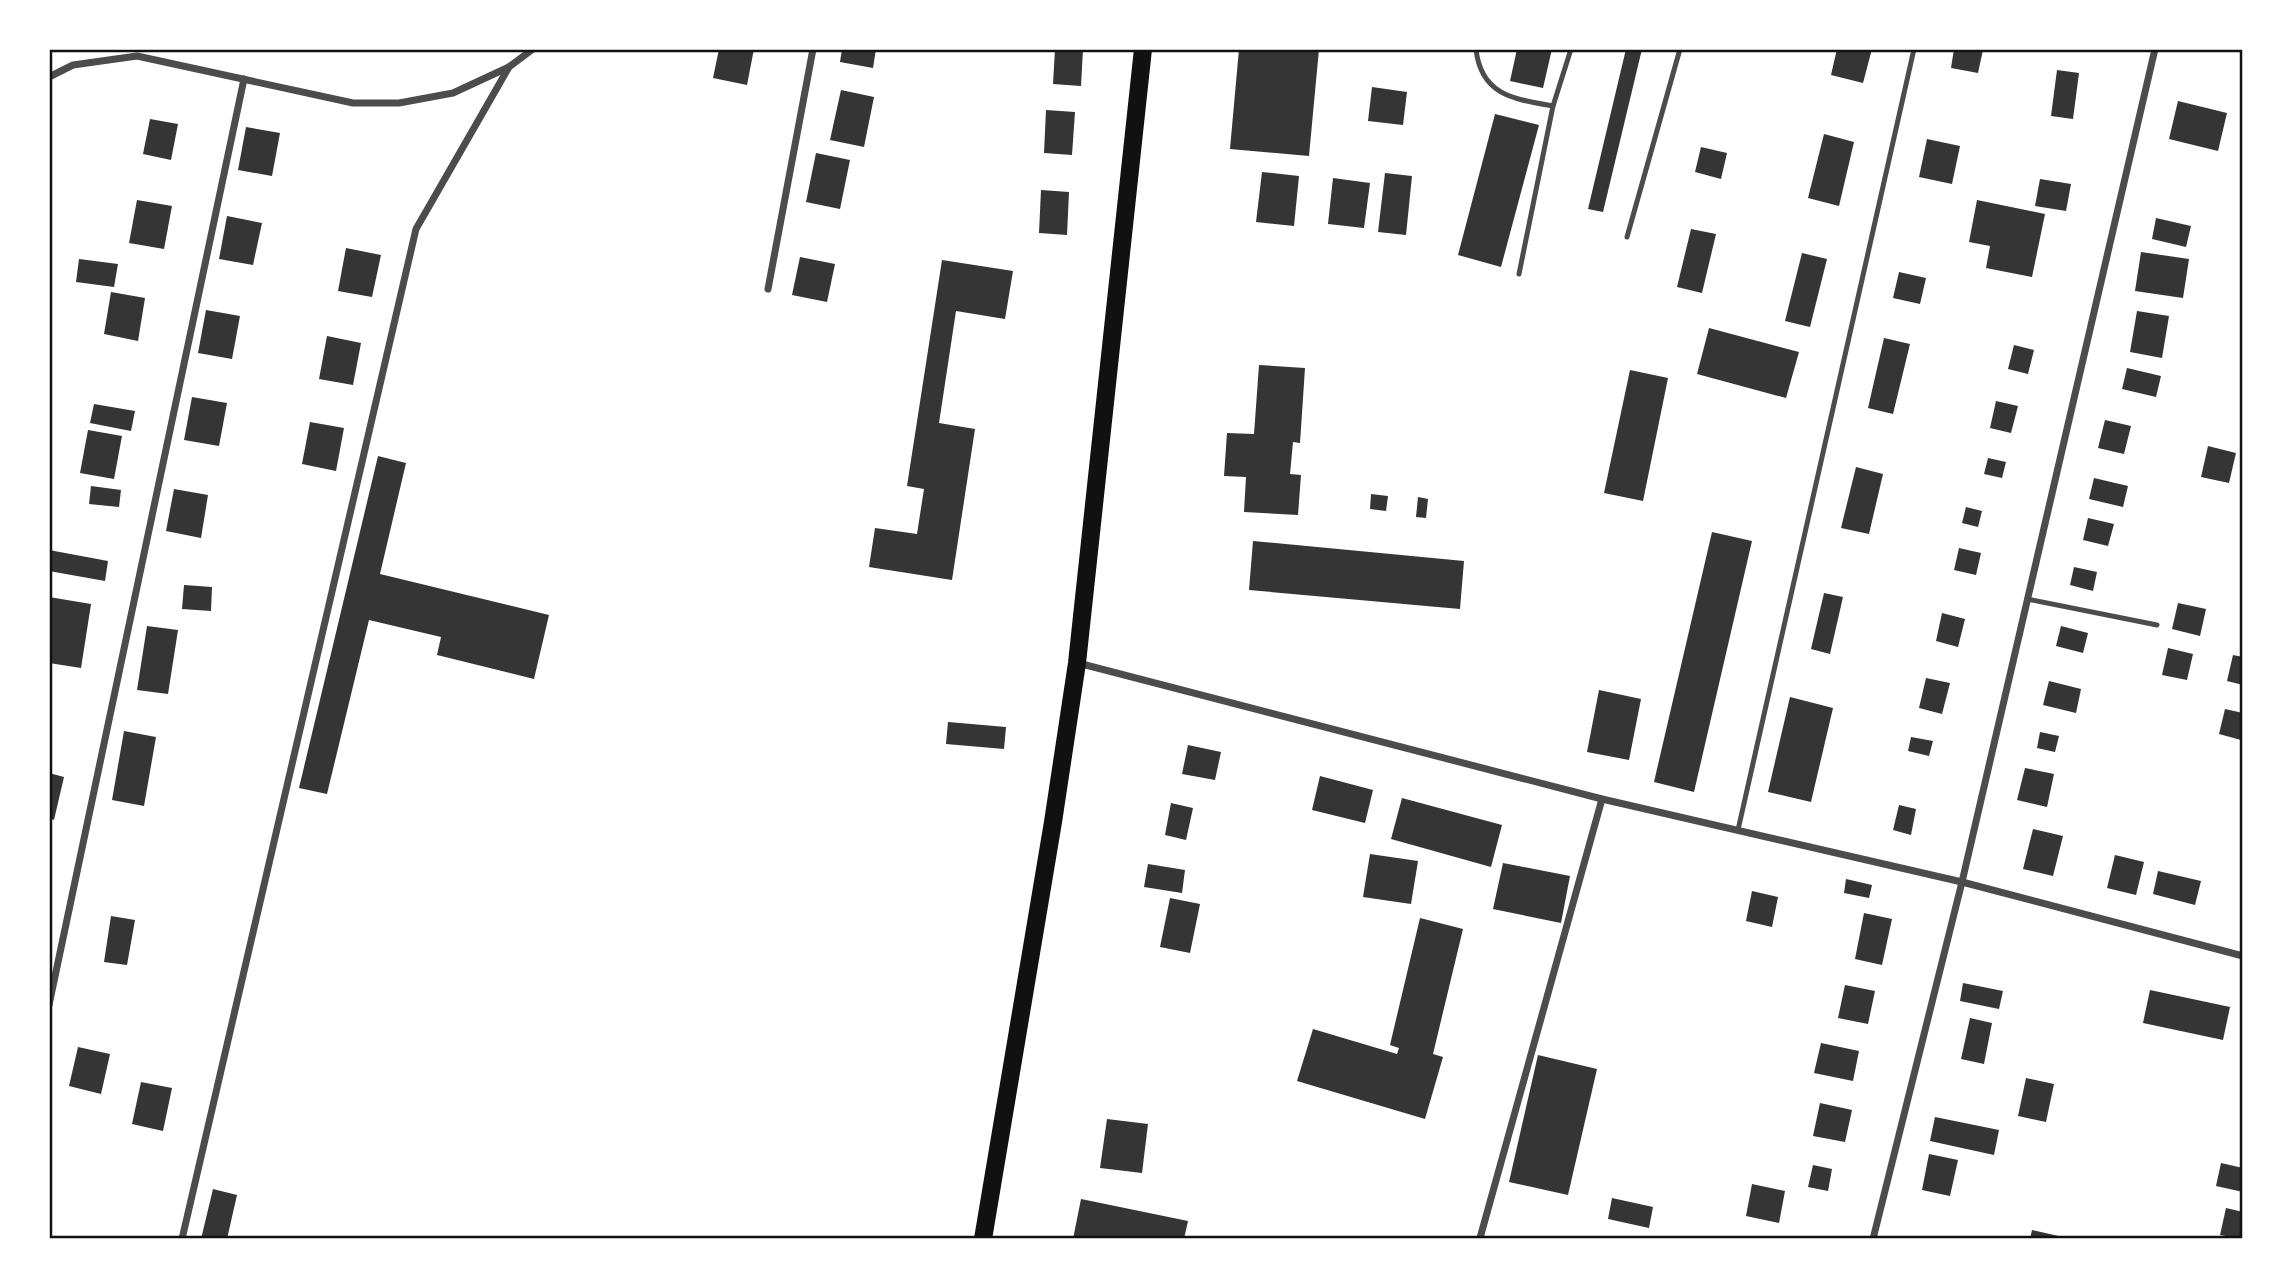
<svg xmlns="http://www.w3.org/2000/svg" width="2292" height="1288" font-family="'Noto Sans',sans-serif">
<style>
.building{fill:#353535}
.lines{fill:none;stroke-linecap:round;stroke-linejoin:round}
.service{stroke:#4c4c4c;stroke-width:5}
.minor{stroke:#4c4c4c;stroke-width:7}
.primary{stroke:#111;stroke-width:18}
.neatline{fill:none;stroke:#111;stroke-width:2.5}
</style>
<rect width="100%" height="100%" fill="#fff"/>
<g class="building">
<polygon points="719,49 754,49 747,85 713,78"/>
<polygon points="842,49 876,49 873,68 840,62"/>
<polygon points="1055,49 1083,49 1081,86 1053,84"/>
<polygon points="1239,49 1319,49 1309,156 1230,149"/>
<polygon points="1517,49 1552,49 1543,88 1510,81"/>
<polygon points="1626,49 1642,49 1603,212 1588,209"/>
<polygon points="1837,49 1872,49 1863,83 1831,75"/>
<polygon points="1954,49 1983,50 1978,73 1951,68"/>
<polygon points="2057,70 2079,73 2073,119 2051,116"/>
<polygon points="1372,87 1407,92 1403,125 1368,121"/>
<polygon points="841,90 874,97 864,147 830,140"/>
<polygon points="2178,101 2227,113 2218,151 2169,139"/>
<polygon points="1046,110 1075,112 1072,155 1044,153"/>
<polygon points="1495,114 1539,125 1501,267 1458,255"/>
<polygon points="150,119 178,124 171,160 143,154"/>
<polygon points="246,127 280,133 272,176 238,170"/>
<polygon points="1824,134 1854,142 1839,206 1808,198"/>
<polygon points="1927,139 1960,146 1952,184 1919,177"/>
<polygon points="1701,147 1727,153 1721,179 1695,172"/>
<polygon points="816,153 850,160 840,209 806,202"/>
<polygon points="1262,172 1299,176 1294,226 1256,222"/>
<polygon points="1385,173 1412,176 1406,235 1378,232"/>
<polygon points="1333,178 1370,183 1364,228 1328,224"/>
<polygon points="2040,179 2071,184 2066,211 2035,206"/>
<polygon points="1041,190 1069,192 1067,235 1039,233"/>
<polygon points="137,200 172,206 164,249 129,243"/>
<polygon points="1977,200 2045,214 2032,277 1986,268 1990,246 1969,242"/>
<polygon points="227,216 262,223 253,265 219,259"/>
<polygon points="2156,218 2191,226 2186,247 2152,239"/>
<polygon points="1691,229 1716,234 1702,293 1677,287"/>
<polygon points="346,248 381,255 372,297 338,291"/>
<polygon points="2141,252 2189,259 2183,298 2135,291"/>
<polygon points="1802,253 1827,259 1810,327 1785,321"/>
<polygon points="800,257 835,264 827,302 792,295"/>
<polygon points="79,259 118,264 114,287 76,282"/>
<polygon points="942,260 1013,271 1005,319 956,311 939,423 975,429 952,580 869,567 875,528 917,534 924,489 907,486"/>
<polygon points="1899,272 1926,278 1920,304 1893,298"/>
<polygon points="111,292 145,298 138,341 104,334"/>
<polygon points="206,310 240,316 232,359 198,353"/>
<polygon points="2137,311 2169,316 2162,358 2130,352"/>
<polygon points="1709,328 1799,352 1786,398 1697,374"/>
<polygon points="327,336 361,343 353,385 319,379"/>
<polygon points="1884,338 1910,344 1893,414 1868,408"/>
<polygon points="2014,345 2034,350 2028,374 2008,369"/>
<polygon points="1259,365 1305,368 1300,443 1293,442 1290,474 1301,475 1298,515 1244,512 1246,477 1224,476 1227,433 1254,434"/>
<polygon points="2127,368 2161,376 2156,397 2122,389"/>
<polygon points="1630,370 1668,378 1643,501 1604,493"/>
<polygon points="192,397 227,403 219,446 184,440"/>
<polygon points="1996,401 2018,406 2011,433 1990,428"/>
<polygon points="94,404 135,411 131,431 90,423"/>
<polygon points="2105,420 2131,426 2124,454 2098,448"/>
<polygon points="310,422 344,428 336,471 302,464"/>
<polygon points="88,430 122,436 114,479 80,473"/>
<polygon points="2208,446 2236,453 2229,483 2201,477"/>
<polygon points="378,456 406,463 380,574 549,615 534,679 437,655 441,637 369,620 327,794 299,788"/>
<polygon points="1988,458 2006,462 2002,478 1984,474"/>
<polygon points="1856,467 1883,474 1869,534 1841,528"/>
<polygon points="2094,478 2128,486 2123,507 2089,499"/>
<polygon points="91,486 121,490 119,507 89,504"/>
<polygon points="174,489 208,495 201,538 166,531"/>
<polygon points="1371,494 1388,496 1386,511 1370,509"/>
<polygon points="1418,497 1428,499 1426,518 1416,517"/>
<polygon points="1966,507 1982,511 1978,527 1962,523"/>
<polygon points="2088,518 2114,524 2108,546 2083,540"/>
<polygon points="1712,532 1752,541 1694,792 1654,782"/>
<polygon points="1253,541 1464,561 1460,609 1249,590"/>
<polygon points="1959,548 1981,553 1976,575 1954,570"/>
<polygon points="49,550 108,561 105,581 49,571"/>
<polygon points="2074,567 2097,572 2093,591 2070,585"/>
<polygon points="184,585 212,587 211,611 182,609"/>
<polygon points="1824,593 1843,597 1830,654 1811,649"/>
<polygon points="49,597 91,604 81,668 49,663"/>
<polygon points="2178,603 2206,609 2200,636 2172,629"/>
<polygon points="1942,613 1965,619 1958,647 1936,641"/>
<polygon points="147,626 178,630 168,694 137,690"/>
<polygon points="2061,626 2088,633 2083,653 2056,646"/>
<polygon points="2168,648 2193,654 2187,680 2162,675"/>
<polygon points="2233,655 2243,657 2243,685 2227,681"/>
<polygon points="1926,678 1950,683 1942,714 1919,708"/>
<polygon points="2049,681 2081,689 2076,713 2043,705"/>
<polygon points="1599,690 1641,699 1629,760 1587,752"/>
<polygon points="1790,697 1833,708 1811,802 1768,792"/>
<polygon points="2225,709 2243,713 2241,740 2219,734"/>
<polygon points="948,722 1006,727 1004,749 946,744"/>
<polygon points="124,731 156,737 144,806 112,800"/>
<polygon points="2040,732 2059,736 2055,752 2037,748"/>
<polygon points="1911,737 1933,741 1929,756 1908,751"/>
<polygon points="1188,745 1221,752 1215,780 1182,774"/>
<polygon points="2025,768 2054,774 2047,807 2017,800"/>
<polygon points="49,773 64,777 54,820 49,818"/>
<polygon points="1320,776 1373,790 1365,823 1312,810"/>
<polygon points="1402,798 1502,825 1491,867 1391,839"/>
<polygon points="1171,803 1193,808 1186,840 1165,835"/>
<polygon points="1899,805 1916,809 1911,835 1893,830"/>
<polygon points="2033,829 2063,836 2053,876 2023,869"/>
<polygon points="1370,854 1418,861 1411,904 1363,897"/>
<polygon points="2115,855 2144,862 2136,895 2107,888"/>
<polygon points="1503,863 1570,876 1561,923 1493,909"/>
<polygon points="1148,864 1185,870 1182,893 1144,887"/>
<polygon points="2158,871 2201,881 2195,905 2153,894"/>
<polygon points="1846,879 1872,885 1869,898 1844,893"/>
<polygon points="1752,891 1778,897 1772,927 1746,921"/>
<polygon points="1170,898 1200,904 1190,953 1160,947"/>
<polygon points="1864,913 1892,919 1882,965 1855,959"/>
<polygon points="111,916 135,920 127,965 104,962"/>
<polygon points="1420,918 1463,929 1433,1054 1443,1057 1425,1119 1297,1081 1313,1029 1397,1054 1399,1048 1390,1045"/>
<polygon points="1963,983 2003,991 1999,1009 1960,1001"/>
<polygon points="1845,985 1875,991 1868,1024 1838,1018"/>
<polygon points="2150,990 2230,1007 2223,1040 2143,1023"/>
<polygon points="1970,1018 1992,1023 1984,1064 1961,1059"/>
<polygon points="1821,1043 1859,1051 1853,1081 1814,1073"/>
<polygon points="78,1047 110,1054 101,1094 69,1086"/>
<polygon points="1538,1055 1597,1069 1568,1195 1509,1182"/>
<polygon points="2026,1078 2054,1084 2046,1122 2018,1116"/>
<polygon points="141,1082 172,1088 163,1131 132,1124"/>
<polygon points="1820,1103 1852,1110 1845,1142 1813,1136"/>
<polygon points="1935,1117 1999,1130 1994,1155 1930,1141"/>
<polygon points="1107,1119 1148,1124 1142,1173 1100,1168"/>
<polygon points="1929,1154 1958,1160 1950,1196 1922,1190"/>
<polygon points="2221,1163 2243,1168 2243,1192 2216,1186"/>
<polygon points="1813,1165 1832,1169 1828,1191 1808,1187"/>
<polygon points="1752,1184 1785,1191 1779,1223 1746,1216"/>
<polygon points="213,1189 237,1195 227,1239 201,1239"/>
<polygon points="1612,1198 1653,1207 1649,1228 1608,1219"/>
<polygon points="1081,1199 1188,1221 1184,1239 1073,1239"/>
<polygon points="2226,1208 2243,1212 2243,1239 2220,1235"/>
<polygon points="2032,1230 2063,1237 2062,1239 2030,1239"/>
</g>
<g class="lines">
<g class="service">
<path d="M1476,49C1481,95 1513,99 1553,106"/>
<polyline points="1627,237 1680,49"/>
<polyline points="1519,274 1553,106 1571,49"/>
<polyline points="2027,599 2157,625"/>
<polyline points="1738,830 1914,49"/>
</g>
<g class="minor">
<polyline points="49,77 73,65 137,56 353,103 399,103 453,93 509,67 533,49"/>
<polyline points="768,289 813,49"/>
<polyline points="1078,663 1602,799 1962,882 2243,956"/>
<polyline points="49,1005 244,79"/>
<polyline points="1480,1238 1602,799"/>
<polyline points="182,1239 416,229 509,67"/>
<polyline points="1873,1239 1962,882 2155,49"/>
</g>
<polyline class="primary" points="983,1239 1053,822 1077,663 1143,49"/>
</g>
<rect width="2292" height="1288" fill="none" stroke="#ffffff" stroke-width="102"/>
<rect x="51" y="51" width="2190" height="1186" class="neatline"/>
</svg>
